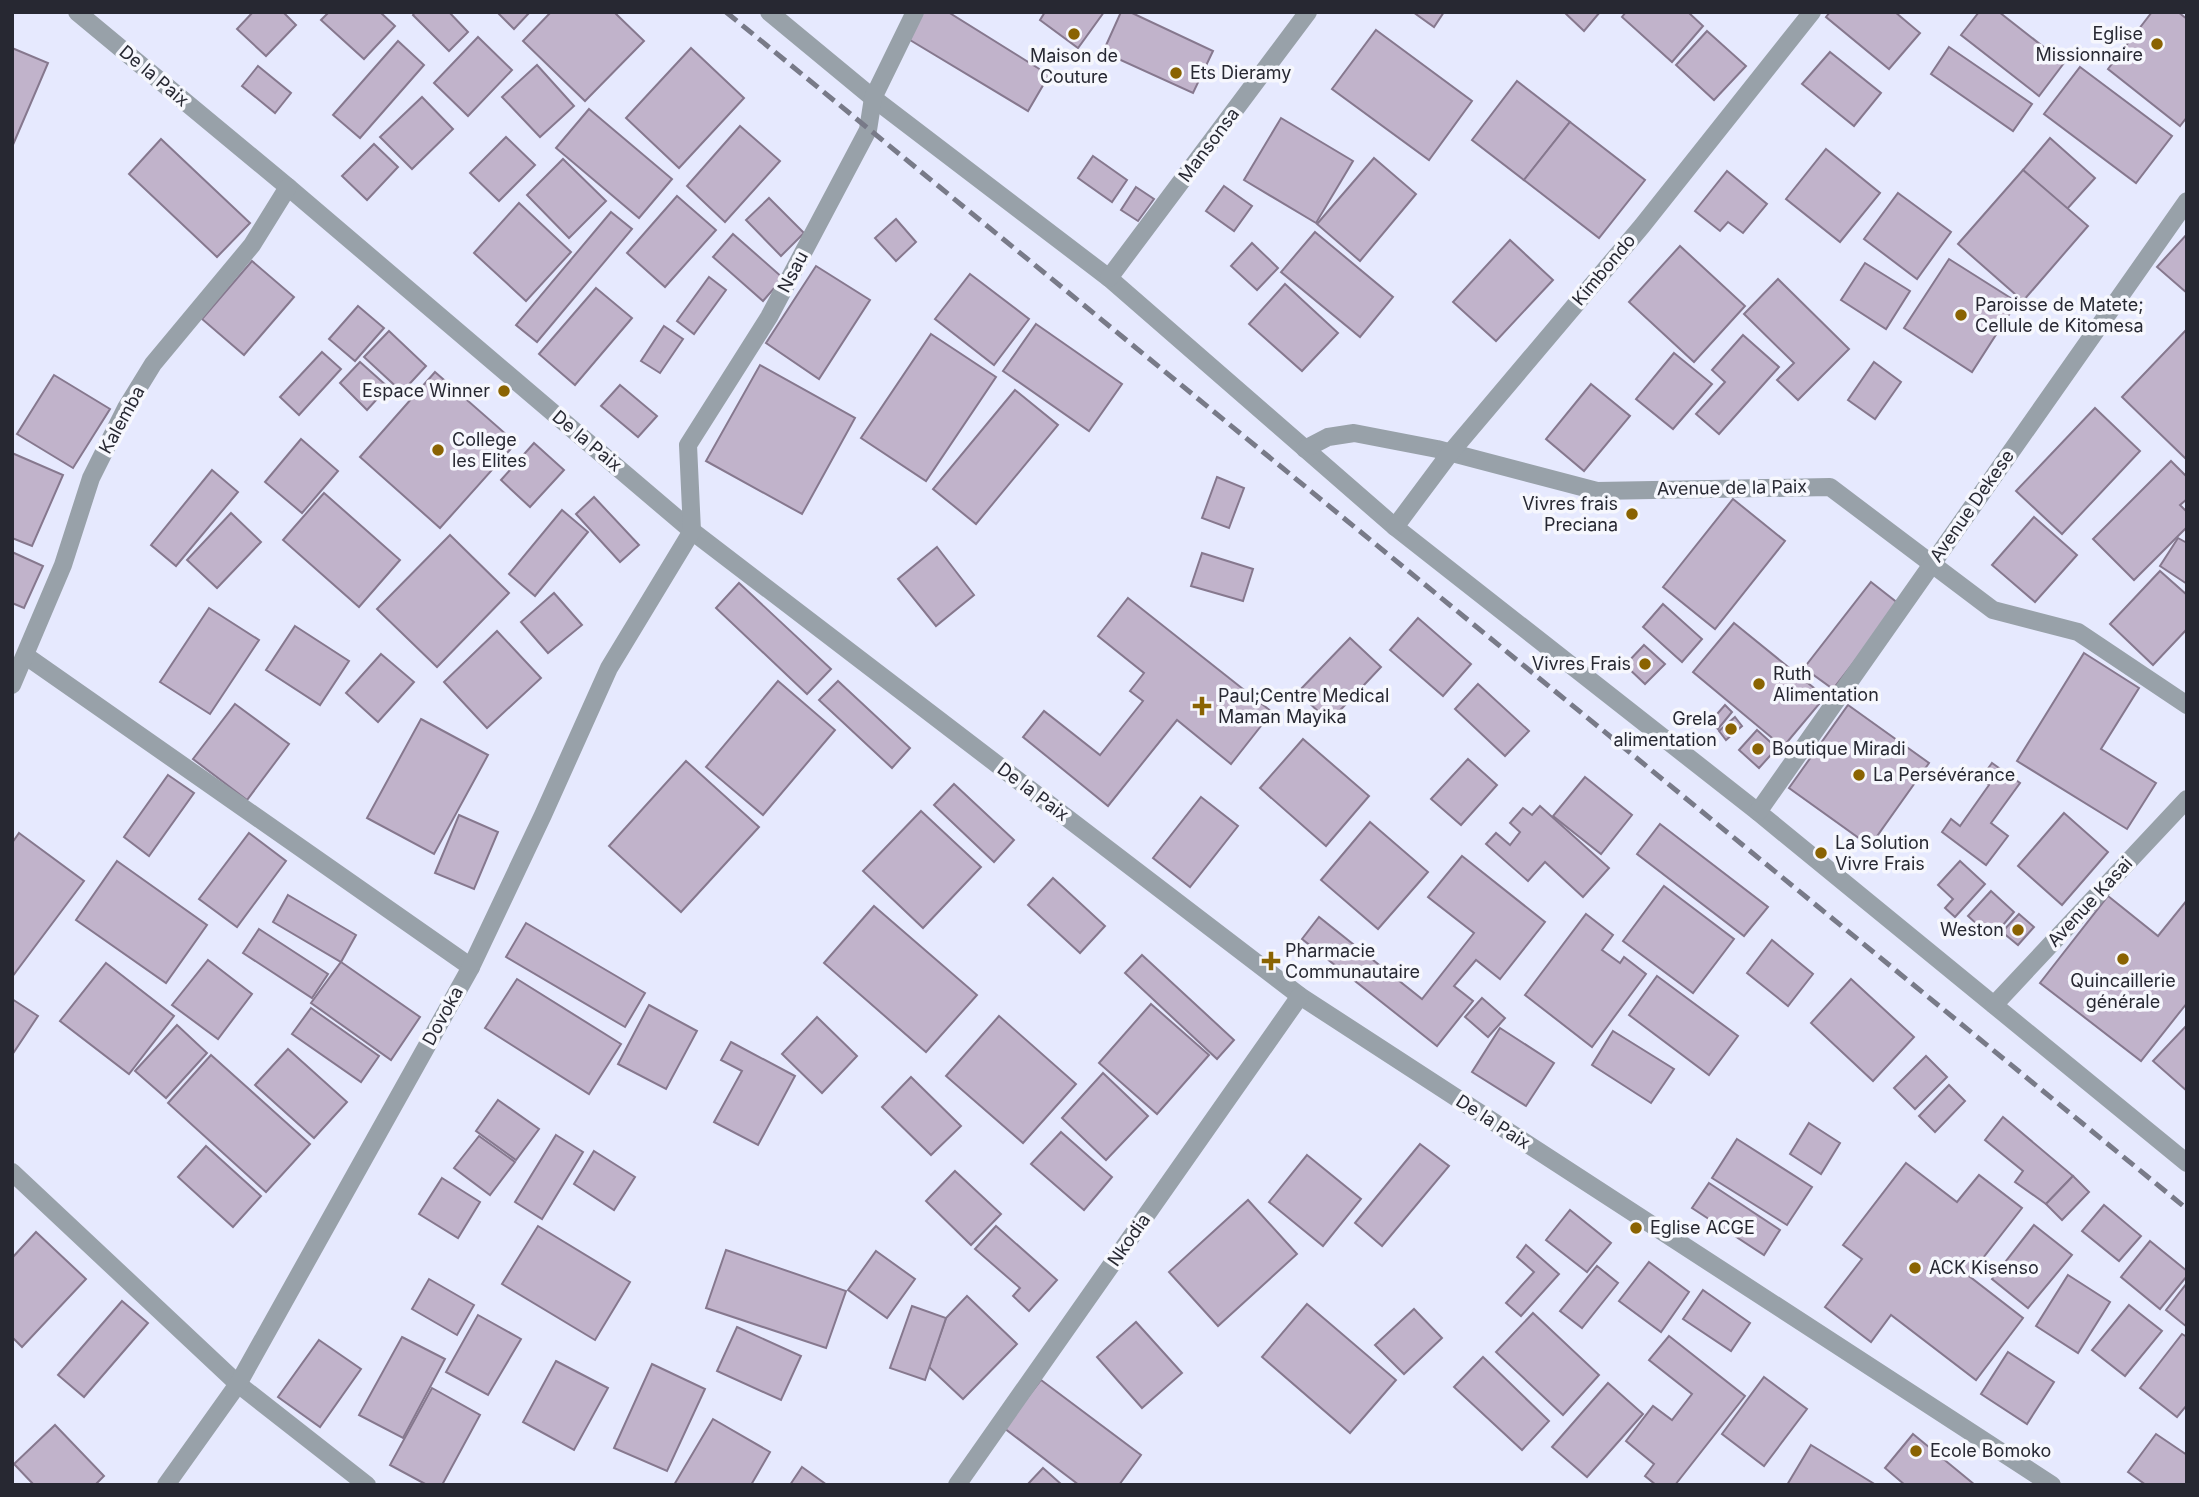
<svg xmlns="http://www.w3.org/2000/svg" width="2199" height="1497" font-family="Inter,sans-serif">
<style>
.building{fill:#c1b3cb;stroke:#86788e;stroke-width:2}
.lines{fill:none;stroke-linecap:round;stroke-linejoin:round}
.minor{stroke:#98a1a9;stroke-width:18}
.rail{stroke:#787a88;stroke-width:5;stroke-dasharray:14 7;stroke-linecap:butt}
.poi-dot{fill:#8a6302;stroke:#f6f7fd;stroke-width:2.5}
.labels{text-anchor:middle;stroke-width:7;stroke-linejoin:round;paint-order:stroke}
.poi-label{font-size:18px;fill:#272832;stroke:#f6f7fd;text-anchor:start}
.street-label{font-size:18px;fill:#272832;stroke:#f6f7fd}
</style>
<rect width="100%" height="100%" fill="#e6e9fe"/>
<g class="building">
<polygon points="253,12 283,12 296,25 266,56 237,29"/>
<polygon points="329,12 380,12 395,26 364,59 321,20"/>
<polygon points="415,12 449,12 468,32 449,51 413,15"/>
<polygon points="497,12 530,12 514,29"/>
<polygon points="551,12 614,12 644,41 585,101 523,41"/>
<polygon points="921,12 948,12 1049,75 1028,111 905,37"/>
<polygon points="1045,12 1104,12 1078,48 1040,20"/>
<polygon points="1121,12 1130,12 1213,51 1193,93 1103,52"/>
<polygon points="1413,12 1444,12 1434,27"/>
<polygon points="1564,12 1600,12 1584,31"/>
<polygon points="1626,12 1688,12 1703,26 1672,62 1622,17"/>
<polygon points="1830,12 1895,12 1920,33 1889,69 1826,17"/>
<polygon points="1979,12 1999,12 2064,63 2039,96 1961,35"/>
<polygon points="2152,12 2178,12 2187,19 2187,117 2180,126 2108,69"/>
<polygon points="1376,30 1472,101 1429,160 1332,89"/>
<polygon points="1707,31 1746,66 1714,100 1676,65"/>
<polygon points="478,37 512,70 468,116 434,83"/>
<polygon points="398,41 424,65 360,138 333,115"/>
<polygon points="1949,47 2032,104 2013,131 1931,74"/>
<polygon points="12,48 48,63 12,147"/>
<polygon points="691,48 744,98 679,168 626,118"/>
<polygon points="1830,52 1881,93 1854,126 1802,84"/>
<polygon points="537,65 574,106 540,137 502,97"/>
<polygon points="258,66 291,93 275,113 242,86"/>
<polygon points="2080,67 2172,136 2136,183 2044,114"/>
<polygon points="1517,81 1570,122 1524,180 1472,140"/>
<polygon points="422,97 453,129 412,169 380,137"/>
<polygon points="589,109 672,179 639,218 556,148"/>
<polygon points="1281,118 1353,161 1316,223 1244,180"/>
<polygon points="1570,122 1645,180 1599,238 1524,180"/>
<polygon points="740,126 780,161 725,222 687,186"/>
<polygon points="506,137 535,165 499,201 470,173"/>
<polygon points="2050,138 2095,178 2067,209 2023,170"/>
<polygon points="161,139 250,223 217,257 129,174"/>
<polygon points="374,144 398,167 367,200 342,176"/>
<polygon points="1826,149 1880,193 1840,242 1786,199"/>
<polygon points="1093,156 1127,180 1112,202 1078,178"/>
<polygon points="1374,158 1416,194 1360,261 1317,224"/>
<polygon points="563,159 606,201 569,238 527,195"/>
<polygon points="2023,170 2088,226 2023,301 1958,244"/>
<polygon points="1727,171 1767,204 1743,233 1728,222 1720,231 1695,211"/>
<polygon points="1224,186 1252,206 1234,231 1206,211"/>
<polygon points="1136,187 1154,199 1138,221 1121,210"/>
<polygon points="1898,193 1951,232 1917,279 1864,239"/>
<polygon points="677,196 716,230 665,287 627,253"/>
<polygon points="769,198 804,233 781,256 746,220"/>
<polygon points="519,203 571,252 526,301 474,253"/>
<polygon points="611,212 632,229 537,342 516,325"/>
<polygon points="896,219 916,242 896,261 875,238"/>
<polygon points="1315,232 1393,297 1360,337 1281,272"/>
<polygon points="733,234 783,278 763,301 713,257"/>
<polygon points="2187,234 2187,293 2157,267"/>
<polygon points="1510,240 1553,280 1496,341 1453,302"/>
<polygon points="1252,243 1278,268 1257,290 1231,266"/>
<polygon points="1680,246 1745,306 1694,362 1629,302"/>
<polygon points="1949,259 2017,302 1972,372 1904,328"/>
<polygon points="252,261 294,297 244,355 202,319"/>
<polygon points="1865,263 1910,291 1886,329 1841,300"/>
<polygon points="816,266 870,300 819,379 766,343"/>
<polygon points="970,274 1029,319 994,365 935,319"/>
<polygon points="709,277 726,290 694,334 677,321"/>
<polygon points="1778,279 1849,349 1798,400 1777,380 1794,363 1744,314"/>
<polygon points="1285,284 1338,333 1302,371 1249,324"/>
<polygon points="596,288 632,318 575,385 539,354"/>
<polygon points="358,306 384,328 355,361 329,339"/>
<polygon points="1036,324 1122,384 1089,431 1003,371"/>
<polygon points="664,326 683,339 660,373 641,361"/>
<polygon points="2187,329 2187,457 2185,458 2122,397"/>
<polygon points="389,331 426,366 402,392 364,357"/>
<polygon points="931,334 996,377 926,481 861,438"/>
<polygon points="1743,335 1779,367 1719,434 1696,414 1725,382 1712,370"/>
<polygon points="322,352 341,369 299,415 280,397"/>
<polygon points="1674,353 1712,384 1673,429 1636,399"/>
<polygon points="360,362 388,387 367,410 340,383"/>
<polygon points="1874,362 1901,382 1875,419 1848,400"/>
<polygon points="760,365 855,418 802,514 706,461"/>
<polygon points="435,372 516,443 440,528 360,457"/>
<polygon points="54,375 110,409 73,468 17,434"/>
<polygon points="1591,384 1630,416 1584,471 1546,439"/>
<polygon points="620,385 657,416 638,437 601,406"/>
<polygon points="1015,390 1058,425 976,524 933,489"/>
<polygon points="2095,408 2140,451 2062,534 2016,491"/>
<polygon points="301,439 338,471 302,513 265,482"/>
<polygon points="534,443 564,470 530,507 501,480"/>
<polygon points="12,453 63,475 32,546 12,538"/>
<polygon points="2171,461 2187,477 2187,499 2180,505 2187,512 2187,527 2134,580 2093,539"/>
<polygon points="212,470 238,492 176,566 151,545"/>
<polygon points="1217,477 1244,488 1229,528 1202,518"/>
<polygon points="324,493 400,560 359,607 283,540"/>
<polygon points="594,497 639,545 620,562 576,514"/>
<polygon points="1733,499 1785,541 1715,629 1663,587"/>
<polygon points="562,510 588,532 535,596 509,574"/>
<polygon points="231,513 261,542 217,588 187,560"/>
<polygon points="2034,517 2077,555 2035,602 1992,565"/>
<polygon points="450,535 509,593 437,667 377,609"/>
<polygon points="2178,538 2187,543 2187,584 2160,566"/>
<polygon points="937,547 974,595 936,626 898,579"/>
<polygon points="12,552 43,566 24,608 12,603"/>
<polygon points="1202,553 1253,569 1243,601 1191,586"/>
<polygon points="2160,571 2187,595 2187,629 2153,665 2110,624"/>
<polygon points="1871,582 1899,604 1833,689 1804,668"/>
<polygon points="739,583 831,669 807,694 716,608"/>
<polygon points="554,593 582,625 548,653 521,622"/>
<polygon points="1128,598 1272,712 1231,764 1177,720 1108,806 1023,737 1044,711 1100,755 1143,701 1130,691 1144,673 1098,636"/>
<polygon points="1663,604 1702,639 1682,662 1643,627"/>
<polygon points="209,608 259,640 210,714 160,682"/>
<polygon points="1418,618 1471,664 1443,696 1390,650"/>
<polygon points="1734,623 1825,697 1783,747 1693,672"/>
<polygon points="295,626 349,661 320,705 266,670"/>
<polygon points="497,631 541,678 487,728 444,682"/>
<polygon points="1350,638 1381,667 1329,722 1298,692"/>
<polygon points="1644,645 1665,664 1645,684 1625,665"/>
<polygon points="2084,653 2139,688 2101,749 2156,783 2127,829 2017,761"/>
<polygon points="381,654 414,682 378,722 346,693"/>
<polygon points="778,681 835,730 763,815 706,767"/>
<polygon points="838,681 910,748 892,768 819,700"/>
<polygon points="1478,684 1529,731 1505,756 1455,709"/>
<polygon points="235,704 289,744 247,800 193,759"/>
<polygon points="1725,705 1732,712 1718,729 1710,722"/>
<polygon points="1848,705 1929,763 1870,846 1789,788"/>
<polygon points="1735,717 1742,726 1726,740 1719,731"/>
<polygon points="421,719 488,755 434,854 367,818"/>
<polygon points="1757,730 1777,748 1759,768 1739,750"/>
<polygon points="1303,739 1369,796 1326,846 1260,788"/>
<polygon points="1468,759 1497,785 1461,825 1431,799"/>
<polygon points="686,761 759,827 681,912 609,846"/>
<polygon points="1992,763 2020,783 1991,823 2008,836 1986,865 1942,832 1951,819 1960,826 1989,785 1981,778"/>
<polygon points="168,775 194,793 149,856 124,837"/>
<polygon points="1585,777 1632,815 1601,854 1553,816"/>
<polygon points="954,784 1014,840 994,862 934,805"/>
<polygon points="1201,797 1238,826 1190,887 1153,858"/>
<polygon points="1540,806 1609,868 1583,897 1545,862 1528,881 1486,844 1496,833 1510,845 1520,832 1510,823 1523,808 1532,815"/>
<polygon points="921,811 981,867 923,928 863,871"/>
<polygon points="2064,813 2108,852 2062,905 2018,866"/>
<polygon points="459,815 498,832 474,889 435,873"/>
<polygon points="1370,822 1428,872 1378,929 1321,880"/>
<polygon points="1660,824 1768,907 1744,936 1637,854"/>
<polygon points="19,833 84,881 12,977 12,843"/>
<polygon points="249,833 286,861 237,927 199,899"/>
<polygon points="1462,856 1545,922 1500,979 1476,960 1454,986 1473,1001 1437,1046 1302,939 1319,917 1422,999 1474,933 1428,897"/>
<polygon points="117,861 207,925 166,983 76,920"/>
<polygon points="1960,861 1985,884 1955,917 1945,908 1953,899 1938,885"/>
<polygon points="1053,878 1105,926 1080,953 1028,905"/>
<polygon points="1664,886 1734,939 1693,993 1623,941"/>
<polygon points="1991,891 2014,912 1992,938 1968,916"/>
<polygon points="288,895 356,935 341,962 273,922"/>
<polygon points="2108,896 2158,936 2187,900 2187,1003 2141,1061 2040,983"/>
<polygon points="874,906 977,995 926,1052 824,963"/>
<polygon points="1586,914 1613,935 1602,950 1620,963 1624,957 1646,974 1592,1047 1525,995"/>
<polygon points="2019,914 2034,927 2018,945 2002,932"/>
<polygon points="526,923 645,993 625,1027 506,957"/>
<polygon points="259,929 328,974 312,998 243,953"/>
<polygon points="1772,940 1813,974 1788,1006 1747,973"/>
<polygon points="1142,955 1234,1040 1217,1059 1125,973"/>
<polygon points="208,960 252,994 218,1039 172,1005"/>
<polygon points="341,962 420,1017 391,1060 311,1003"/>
<polygon points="106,963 174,1016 129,1074 60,1021"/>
<polygon points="1657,976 1738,1036 1709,1075 1629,1015"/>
<polygon points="517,979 621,1044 589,1094 485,1028"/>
<polygon points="1851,979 1914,1037 1873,1081 1811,1023"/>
<polygon points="1482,998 1505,1018 1488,1037 1465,1017"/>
<polygon points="12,999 38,1016 12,1055"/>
<polygon points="1151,1004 1209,1055 1157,1114 1099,1063"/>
<polygon points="649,1005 697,1031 666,1089 618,1064"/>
<polygon points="311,1008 379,1056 361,1082 292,1034"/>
<polygon points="999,1016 1076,1084 1023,1143 946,1076"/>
<polygon points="817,1017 857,1056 822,1093 782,1054"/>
<polygon points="177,1025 207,1053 166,1098 135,1071"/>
<polygon points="2187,1025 2187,1091 2153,1061"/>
<polygon points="1500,1028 1554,1063 1526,1106 1472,1072"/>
<polygon points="1613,1031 1674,1069 1651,1103 1592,1065"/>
<polygon points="731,1042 795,1076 758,1145 714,1122 742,1071 721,1060"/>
<polygon points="288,1049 347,1102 314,1138 255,1085"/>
<polygon points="211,1055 310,1144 266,1192 168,1103"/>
<polygon points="1926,1056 1947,1077 1915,1109 1894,1088"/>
<polygon points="1103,1073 1148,1116 1106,1160 1062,1118"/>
<polygon points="911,1077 961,1126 931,1155 882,1107"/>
<polygon points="1949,1085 1965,1101 1935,1132 1919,1116"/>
<polygon points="498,1100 539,1129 516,1160 476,1131"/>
<polygon points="2003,1117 2073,1176 2046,1204 2015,1182 2023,1171 1985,1140"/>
<polygon points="1809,1123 1840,1143 1821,1174 1790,1154"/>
<polygon points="1061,1132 1112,1177 1084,1210 1031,1164"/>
<polygon points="556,1135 583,1152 542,1219 515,1202"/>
<polygon points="479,1136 515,1162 490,1195 454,1168"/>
<polygon points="1737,1139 1812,1187 1787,1225 1712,1178"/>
<polygon points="1420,1144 1449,1166 1382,1246 1355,1223"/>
<polygon points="206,1146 261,1196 233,1227 178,1177"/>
<polygon points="594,1151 635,1177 614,1210 574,1184"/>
<polygon points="1307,1155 1361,1199 1323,1246 1269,1202"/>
<polygon points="1906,1163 1957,1202 1979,1175 2022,1208 1969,1276 2023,1318 1976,1380 1891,1315 1871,1342 1825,1307 1862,1259 1843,1245"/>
<polygon points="955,1171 1001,1214 971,1245 926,1201"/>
<polygon points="2073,1176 2089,1192 2062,1220 2046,1204"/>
<polygon points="442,1178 480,1202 458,1238 419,1214"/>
<polygon points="1709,1183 1780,1230 1764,1255 1692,1208"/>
<polygon points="1248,1200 1297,1254 1218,1326 1169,1272"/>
<polygon points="2104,1205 2141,1236 2119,1261 2082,1231"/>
<polygon points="1570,1210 1611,1243 1587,1272 1546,1240"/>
<polygon points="2034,1225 2072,1255 2028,1308 1992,1279"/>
<polygon points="538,1226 630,1282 595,1340 502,1284"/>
<polygon points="996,1226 1057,1280 1029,1311 1013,1296 1020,1288 975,1249"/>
<polygon points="36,1232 86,1279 22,1347 12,1337 12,1258"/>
<polygon points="2150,1241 2187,1271 2187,1276 2160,1309 2121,1277"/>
<polygon points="1526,1245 1559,1274 1521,1316 1506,1303 1534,1272 1517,1257"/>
<polygon points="726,1250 846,1291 826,1348 706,1308"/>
<polygon points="876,1251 915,1279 887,1318 848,1290"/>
<polygon points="1649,1262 1689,1292 1661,1332 1619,1301"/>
<polygon points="1597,1266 1618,1283 1582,1328 1560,1311"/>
<polygon points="2068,1275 2110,1302 2078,1353 2036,1326"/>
<polygon points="429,1279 474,1305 457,1335 412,1309"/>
<polygon points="2187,1283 2187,1327 2166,1310"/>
<polygon points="1703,1290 1750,1323 1731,1351 1683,1319"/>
<polygon points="967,1296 1017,1344 963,1399 929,1367 946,1318"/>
<polygon points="122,1301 148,1323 84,1397 58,1375"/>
<polygon points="1307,1304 1396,1380 1350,1433 1262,1357"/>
<polygon points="2129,1305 2162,1331 2125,1376 2092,1350"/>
<polygon points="912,1306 946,1318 925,1380 890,1368"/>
<polygon points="1414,1309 1442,1338 1404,1374 1375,1345"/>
<polygon points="1533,1313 1599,1375 1563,1415 1496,1352"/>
<polygon points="478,1315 521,1339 488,1395 446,1372"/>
<polygon points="1136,1322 1182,1373 1142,1408 1097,1357"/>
<polygon points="737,1327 801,1356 781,1400 717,1371"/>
<polygon points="2182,1334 2187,1337 2187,1405 2177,1417 2140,1388"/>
<polygon points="1669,1336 1745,1396 1675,1485 1656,1485 1645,1476 1654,1464 1626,1441 1653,1406 1672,1420 1692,1394 1649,1360"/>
<polygon points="402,1337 445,1359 403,1438 359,1415"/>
<polygon points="319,1340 361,1369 320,1427 278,1397"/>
<polygon points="2008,1352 2054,1382 2027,1424 1981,1394"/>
<polygon points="1483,1357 1549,1421 1522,1450 1454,1387"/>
<polygon points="556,1361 608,1388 574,1450 523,1422"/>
<polygon points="652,1364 705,1389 667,1471 614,1448"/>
<polygon points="1764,1377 1807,1409 1764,1466 1722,1434"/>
<polygon points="1041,1380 1141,1455 1119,1485 1079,1485 1004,1428"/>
<polygon points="1608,1383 1643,1414 1587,1477 1552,1447"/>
<polygon points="432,1388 480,1415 442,1485 427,1485 390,1465"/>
<polygon points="713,1419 770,1452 751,1485 674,1485"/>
<polygon points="55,1425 104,1476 95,1485 34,1485 14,1464"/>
<polygon points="1913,1434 1975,1485 1905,1485 1885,1468"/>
<polygon points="2156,1434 2187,1455 2187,1485 2146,1485 2128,1472"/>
<polygon points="1811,1445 1876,1485 1787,1485"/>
<polygon points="802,1467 827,1485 790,1485"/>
<polygon points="1043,1468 1062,1485 1027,1485"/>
</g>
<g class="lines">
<g class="minor">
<polyline points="77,12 288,187 692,531 1300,996 2052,1485"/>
<polyline points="769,12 873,98 1109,278 1395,527 1758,812 2187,1163"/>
<polyline points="1109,278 1308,12"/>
<polyline points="1305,449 1328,437 1354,433 1437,449 1597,491 1830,487 1993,610 2078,632 2187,705"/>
<polyline points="1395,527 1451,452 1642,226 1812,12"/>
<polyline points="26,656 471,967"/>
<polyline points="12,685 63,565 91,478 126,408 153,364 252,245 288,187"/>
<polyline points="1758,812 2187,201"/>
<polyline points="1994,1005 2187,799"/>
<polyline points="12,1172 238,1384 367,1485"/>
<polyline points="166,1485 238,1384 471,967 543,815 609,668 692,531 688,445 769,317 868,130 873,98 915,12"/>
<polyline points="957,1485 1300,996"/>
</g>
<polyline class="rail" points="726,12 2187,1209"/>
</g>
<g class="poi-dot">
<circle cx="1074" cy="34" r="7"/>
<circle cx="2157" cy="44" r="7"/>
<circle cx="1176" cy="73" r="7"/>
<circle cx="1961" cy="315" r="7"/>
<circle cx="504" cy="391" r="7"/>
<circle cx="438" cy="450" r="7"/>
<circle cx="1632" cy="514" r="7"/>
<circle cx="1645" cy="664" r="7"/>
<circle cx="1759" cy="684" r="7"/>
<path d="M1198.5 695.5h7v7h7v7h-7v7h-7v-7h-7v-7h7z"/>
<circle cx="1731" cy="729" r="7"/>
<circle cx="1758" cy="749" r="7"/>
<circle cx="1859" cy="775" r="7"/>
<circle cx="1821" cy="853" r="7"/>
<circle cx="2018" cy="930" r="7"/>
<circle cx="2123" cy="959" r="7"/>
<path d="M1267.5 950.5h7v7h7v7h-7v7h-7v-7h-7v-7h7z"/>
<circle cx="1636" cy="1228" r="7"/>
<circle cx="1915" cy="1268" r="7"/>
<circle cx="1916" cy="1451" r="7"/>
</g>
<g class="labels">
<g class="poi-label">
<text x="2143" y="40" text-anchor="end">Eglise<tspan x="2143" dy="21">Missionnaire</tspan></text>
<text x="1074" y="62" text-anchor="middle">Maison de<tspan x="1074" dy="21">Couture</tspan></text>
<text x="1190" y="79">Ets Dieramy</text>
<text x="1975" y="311">Paroisse de Matete;<tspan x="1975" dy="21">Cellule de Kitomesa</tspan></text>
<text x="490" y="397" text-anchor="end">Espace Winner</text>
<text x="452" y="446">College<tspan x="452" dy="21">les Elites</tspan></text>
<text x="1618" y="510" text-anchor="end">Vivres frais<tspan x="1618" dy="21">Preciana</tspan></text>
<text x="1631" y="670" text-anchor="end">Vivres Frais</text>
<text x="1773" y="680">Ruth<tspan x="1773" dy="21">Alimentation</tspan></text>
<text x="1218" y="702">Paul;Centre Medical<tspan x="1218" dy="21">Maman Mayika</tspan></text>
<text x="1717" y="725" text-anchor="end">Grela<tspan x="1717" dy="21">alimentation</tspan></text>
<text x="1772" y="755">Boutique Miradi</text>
<text x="1873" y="781">La Persévérance</text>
<text x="1835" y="849">La Solution<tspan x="1835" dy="21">Vivre Frais</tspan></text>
<text x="2004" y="936" text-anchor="end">Weston</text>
<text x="1285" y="957">Pharmacie<tspan x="1285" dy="21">Communautaire</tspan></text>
<text x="2123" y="987" text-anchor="middle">Quincaillerie<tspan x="2123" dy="21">générale</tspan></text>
<text x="1650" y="1234">Eglise ACGE</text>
<text x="1929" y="1274">ACK Kisenso</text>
<text x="1930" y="1457">Ecole Bomoko</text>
</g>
<g class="street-label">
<text transform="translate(154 76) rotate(40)" y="6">De la Paix</text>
<text transform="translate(1209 145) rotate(-53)" y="6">Mansonsa</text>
<text transform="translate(1604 270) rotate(-50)" y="6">Kimbondo</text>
<text transform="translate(793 272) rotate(-62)" y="6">Nsau</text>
<text transform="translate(122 420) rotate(-61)" y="6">Kalemba</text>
<text transform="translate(587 441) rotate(40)" y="6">De la Paix</text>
<text transform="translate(1732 488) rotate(-1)" y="6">Avenue de la Paix</text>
<text transform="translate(1972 506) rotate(-55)" y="6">Avenue Dekese</text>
<text transform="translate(1033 792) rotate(37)" y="6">De la Paix</text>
<text transform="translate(2090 902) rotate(-47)" y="6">Avenue Kasai</text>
<text transform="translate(443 1016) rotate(-61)" y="6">Dovoka</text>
<text transform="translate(1493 1122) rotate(33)" y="6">De la Paix</text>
<text transform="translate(1129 1240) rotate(-55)" y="6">Nkodia</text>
</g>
</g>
<rect width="2199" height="1497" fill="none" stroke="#272832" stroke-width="28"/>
</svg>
